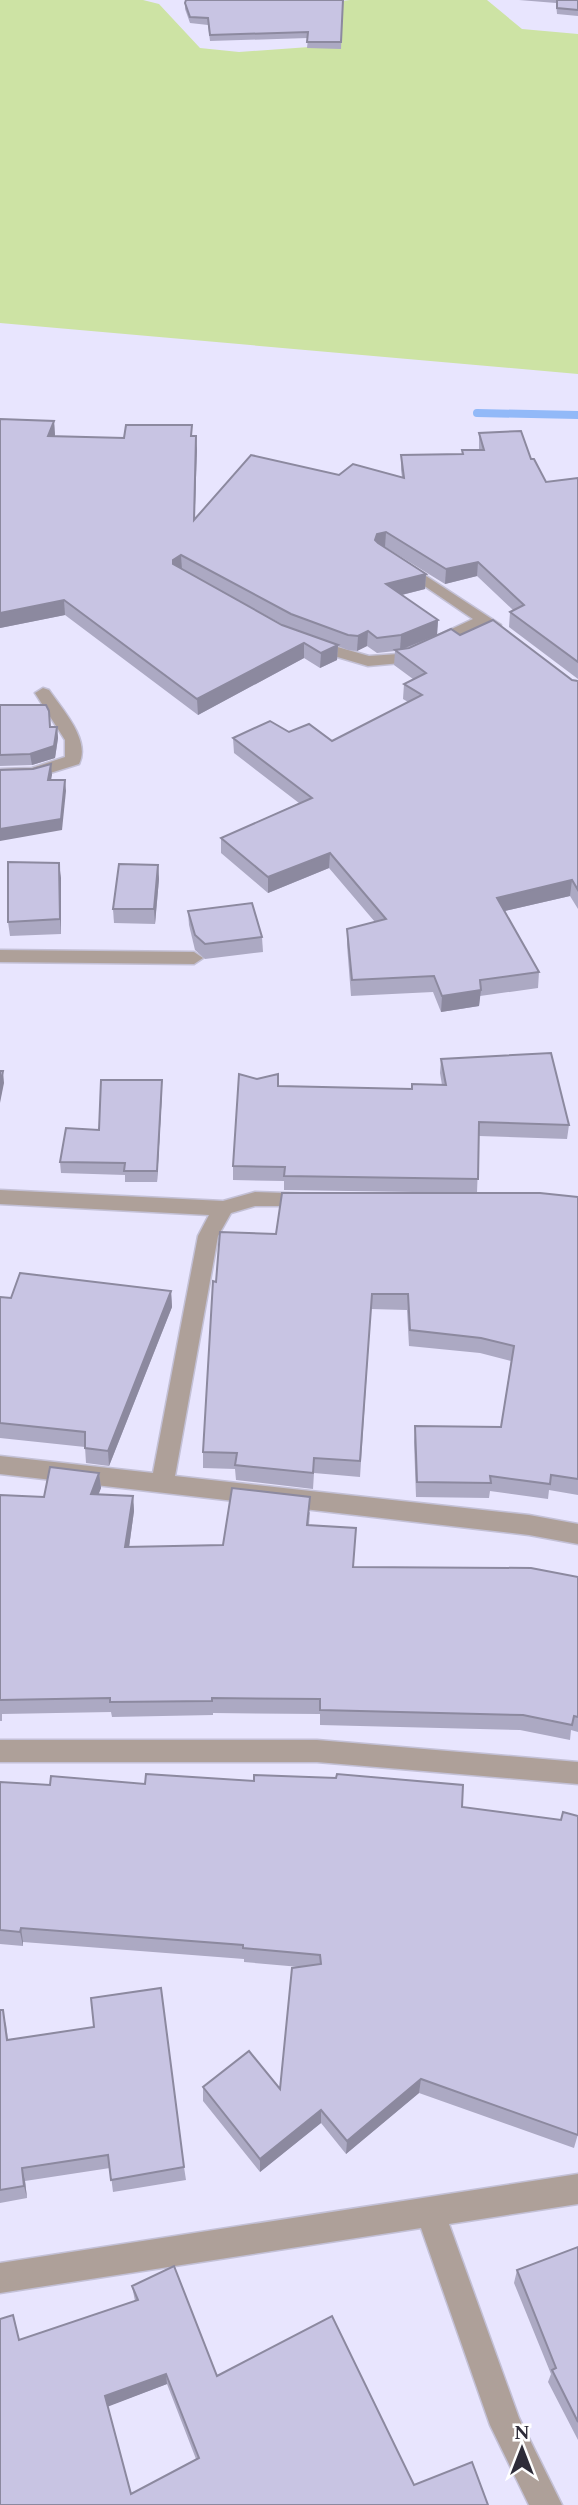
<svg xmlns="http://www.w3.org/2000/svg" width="578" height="2505" font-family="Spectral,serif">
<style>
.green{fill:#cde3a4}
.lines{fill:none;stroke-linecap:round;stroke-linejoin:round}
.stream{stroke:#92b9f8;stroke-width:8}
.street-casing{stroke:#c3c0d6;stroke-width:3}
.street{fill:#aea099;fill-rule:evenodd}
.wall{fill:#aca9c3;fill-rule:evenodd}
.shaded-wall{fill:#8c899f}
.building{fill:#c8c4e3;stroke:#8c899f;stroke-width:2;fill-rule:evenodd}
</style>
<rect width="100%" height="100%" fill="#e8e5fe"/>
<polygon class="green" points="0,0 143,0 159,4 200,48 239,52 337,45 334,2 350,0 487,0 522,29 578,34 578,374 0,323"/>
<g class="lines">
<polyline class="stream" points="477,413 578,415"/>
<defs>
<g id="street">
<polygon points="403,561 501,625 493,630 483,626 401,663 368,666 307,648 305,645 313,640 369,656 398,654 473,619 398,568 396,565 398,562"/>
<path d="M43,688L49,690C62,709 91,740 79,764L34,778L0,779V769L32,768L65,757V740L35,693Z"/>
<polygon points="0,950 194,952 203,958 194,964 0,962"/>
<polygon points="0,1190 223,1201 255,1192 316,1194 319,1199 316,1204 309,1206 255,1206 231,1213 218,1236 175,1476 529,1515 578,1524 578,1544 529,1535 0,1474 0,1456 153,1473 198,1236 209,1215 0,1204"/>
<polygon points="0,1740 317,1740 578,1762 578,1784 317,1762 0,1762"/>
<polygon points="578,2174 578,2204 449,2224 519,2418 562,2505 529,2505 490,2425 421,2228 0,2293 0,2263"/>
</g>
</defs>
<use href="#street" class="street-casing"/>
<use href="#street" class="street"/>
</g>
<g class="wall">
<polygon points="343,0 341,49 307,48 308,38 210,41 208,25 190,23 185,9 185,3"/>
<polygon points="519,0 578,0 578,16 557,14 556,3"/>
<path d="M0,419L54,421L55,437L124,438L196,436L195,519L339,475L402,477L401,470V455L462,454V450H479V433L531,459L546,482L578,478V679L509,627L510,612L513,610L477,576L445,584L385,547H384L426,574L425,589L402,595L438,620L437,635L404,649L460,635L572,680L578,681V909L570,896L505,911L539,972L538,988L480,996L479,1006L441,1012L433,992L351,996L347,945V929L375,922L329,868L268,893L221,853V838L299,803L234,753L233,738L289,732L332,741L408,702L403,699L404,684L413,679L394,665L395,651L377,653L367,646L357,651L348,650L338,646L337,660L320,668L304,658L198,715L65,615L0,628ZM212,586L289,628L282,625Z"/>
<polygon points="0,705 51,727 57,727 58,738 55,758 32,765 0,766"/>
<polygon points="158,865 159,879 155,924 114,923 113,909"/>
<polygon points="61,878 61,934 10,936 8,922"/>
<polygon points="188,911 262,937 263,952 205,959 195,950 189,925"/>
<polygon points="441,1059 569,1125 567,1139 479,1136 477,1193 284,1190 284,1181 233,1180 233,1166 257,1079 278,1086 411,1089 442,1085 440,1073"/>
<polygon points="162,1092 157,1182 125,1182 125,1175 61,1173 60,1162 99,1130"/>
<polygon points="578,1197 578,1495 549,1490 548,1499 490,1491 489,1498 416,1497 414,1442 415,1426 501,1427 511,1361 480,1353 409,1346 407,1310 371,1309 360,1477 314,1473 313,1489 236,1480 235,1469 203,1468 203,1452 216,1282 276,1234"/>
<polygon points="171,1291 172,1307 109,1466 86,1463 85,1447 0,1438 0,1297 11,1298"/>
<polygon points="99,1473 101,1488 98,1494 133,1496 134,1511 129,1547 223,1545 310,1512 309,1525 354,1567 578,1577 578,1732 571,1730 570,1740 520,1730 320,1725 320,1714 213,1713 213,1715 112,1717 111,1712 2,1714 2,1721 0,1721 0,1495 44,1497"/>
<polygon points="0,1782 462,1807 578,2134 574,2148 419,2093 346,2154 321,2123 260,2172 203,2101 203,2087 280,2089 300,1967 244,1962 244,1959 23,1942 23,1946 0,1944"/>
<polygon points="0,2010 6,2024 8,2039 184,2167 186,2180 113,2192 110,2168 25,2181 27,2198 0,2203"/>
<polygon points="578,2247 578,2440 548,2382 551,2374 514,2283 517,2270"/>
<path d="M132,2286L217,2376L414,2485L0,2505L19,2340L135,2301ZM167,2384L196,2459L131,2494L108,2406Z"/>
</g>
<g class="shaded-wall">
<polygon points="54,421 55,435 49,451 48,436"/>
<polygon points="196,436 197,450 194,534 194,520"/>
<polygon points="386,532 385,547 377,549 375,540 377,534"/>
<polygon points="181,555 182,570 174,575 173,560"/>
<polygon points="478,562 477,576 445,584 446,569"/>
<polygon points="426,574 425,589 385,599 386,584"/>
<polygon points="64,600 65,615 0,628 0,613"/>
<polygon points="438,620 437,635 400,650 401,635"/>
<polygon points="368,631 367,646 357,651 358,636"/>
<polygon points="304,643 304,658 198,715 197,699"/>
<polygon points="338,645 337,660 320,668 321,653"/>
<polygon points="57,727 58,738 55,758 32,765 30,754"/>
<polygon points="51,764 52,775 49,791 48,780"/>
<polygon points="65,780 66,791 62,830 0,841 0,829"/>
<polygon points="330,853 329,868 268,893 268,877"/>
<polygon points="59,863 61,878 61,934 60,919"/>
<polygon points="158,865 159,879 155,924 154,909"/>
<polygon points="572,880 570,896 496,913 497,898"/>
<polygon points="481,990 479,1006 441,1012 442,996"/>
<polygon points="3,1071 4,1083 0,1103 0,1084"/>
<polygon points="162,1080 162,1092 157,1182 157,1171"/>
<polygon points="171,1291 172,1307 109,1466 108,1451"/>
<polygon points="99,1473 101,1488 93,1509 91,1494"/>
<polygon points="133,1496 134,1511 127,1562 125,1547"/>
<polygon points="21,1928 23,1942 23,1946 20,1932"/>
<polygon points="421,2079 419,2093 346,2154 347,2141"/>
<polygon points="321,2110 321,2123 260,2172 260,2159"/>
<polygon points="22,2168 25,2181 27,2198 24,2186"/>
<polygon points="166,2374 167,2384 107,2407 105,2396"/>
</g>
<g class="building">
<polygon points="186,0 343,0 341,42 307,42 308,32 210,35 208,18 190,17 185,3"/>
<polygon points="557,0 578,0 578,10 557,8"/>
<polygon points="0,419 54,421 48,436 124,438 126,425 192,425 191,436 196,436 194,520 251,455 339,475 353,464 404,478 401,455 463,454 462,450 484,450 479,433 521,431 531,459 534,459 546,482 578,478 578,662 510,612 524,605 478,562 446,569 386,532 377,534 375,540 378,543 426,574 386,584 438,620 401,635 377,638 368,631 358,636 348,635 291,614 181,555 173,560 173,564 282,625 338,645 321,653 304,643 197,699 64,600 0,613"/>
<polygon points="493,620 572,680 578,681 578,890 572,880 497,898 539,972 480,980 481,990 442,996 434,976 352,980 347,929 386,919 330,853 268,877 221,838 312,798 233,738 270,721 289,732 309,724 332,741 422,695 404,684 426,673 395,650 409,648 451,629 460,635"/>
<polygon points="0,705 46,705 49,711 50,727 57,727 54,746 30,754 0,755"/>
<polygon points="51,764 48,780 65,780 61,819 0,829 0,770 33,769"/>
<polygon points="8,862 59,863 60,919 8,922"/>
<polygon points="119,864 158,865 154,909 113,909"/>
<polygon points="252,903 262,937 205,944 195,935 188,911"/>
<polygon points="551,1053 569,1125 479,1122 478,1179 284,1176 285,1167 233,1166 239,1074 257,1079 278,1074 278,1086 412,1089 412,1084 446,1085 441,1059"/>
<polygon points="0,1071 3,1071 0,1084"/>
<polygon points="101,1080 162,1080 157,1171 124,1171 125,1163 60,1162 66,1128 99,1130"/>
<polygon points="282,1193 540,1193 578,1197 578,1479 551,1475 550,1484 490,1476 491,1483 417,1482 415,1426 501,1427 514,1346 481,1338 410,1330 408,1294 372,1294 360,1461 314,1458 313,1473 235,1465 237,1453 203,1452 213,1281 216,1282 220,1232 276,1234"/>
<polygon points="20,1273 171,1291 108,1451 85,1448 85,1432 0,1423 0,1297 11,1298"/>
<polygon points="50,1467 99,1473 91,1494 133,1496 125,1547 223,1545 232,1488 310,1497 307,1525 356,1528 353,1567 531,1568 578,1577 578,1717 574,1716 572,1725 523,1715 320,1710 320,1699 212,1698 212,1701 110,1702 110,1698 0,1700 0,1495 44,1497"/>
<polygon points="146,1774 254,1781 254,1775 336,1778 337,1774 463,1785 462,1807 561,1820 563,1812 578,1816 578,2135 421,2079 347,2141 321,2110 260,2159 203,2087 249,2051 280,2089 292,1968 321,1964 320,1955 243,1948 243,1945 21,1928 20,1932 0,1930 0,1782 50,1785 51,1776 145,1784"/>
<polygon points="161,1988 184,2167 111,2180 108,2155 22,2168 24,2186 0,2190 0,2010 3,2010 7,2040 94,2027 91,1998"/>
<polygon points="578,2247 578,2422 552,2370 556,2368 517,2270"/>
<path d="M174,2266L217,2376L332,2316L414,2485L472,2462L488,2505H0V2319L13,2315L19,2340L138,2300L132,2286ZM166,2374L199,2458L131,2494L105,2396Z"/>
</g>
<g transform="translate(522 2449)" stroke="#ffffff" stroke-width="5" paint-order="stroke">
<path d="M0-5L12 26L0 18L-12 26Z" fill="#2e2c38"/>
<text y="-10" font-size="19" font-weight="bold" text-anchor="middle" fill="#2e2c38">N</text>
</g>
</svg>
